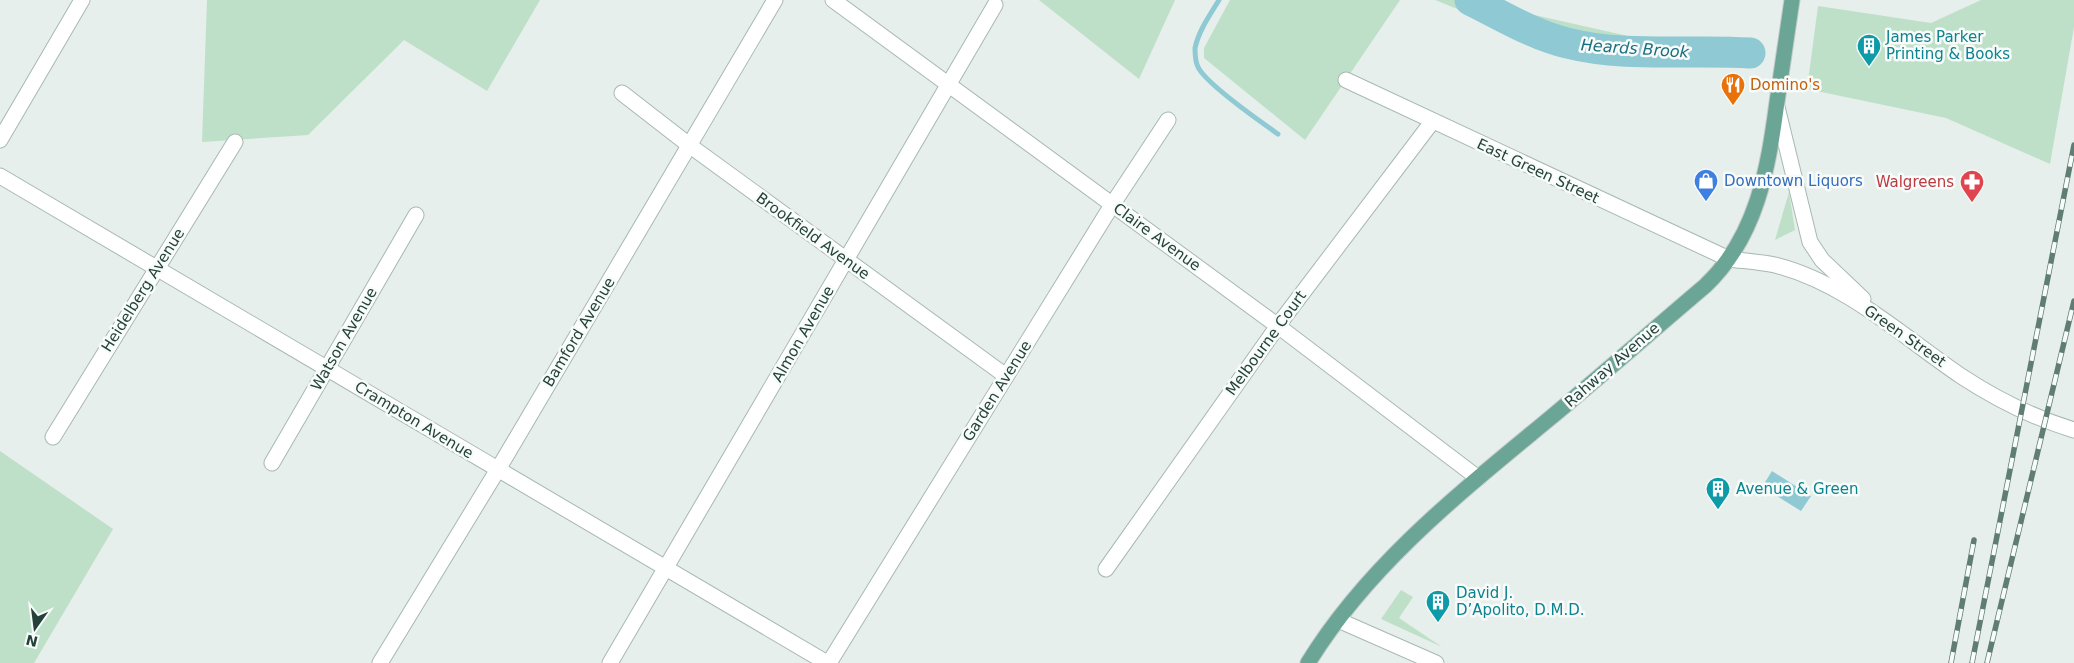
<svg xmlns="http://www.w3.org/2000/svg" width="2074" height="663" font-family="'DejaVu Sans',sans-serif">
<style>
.green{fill:#bfe0c8}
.water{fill:#8ec9d4}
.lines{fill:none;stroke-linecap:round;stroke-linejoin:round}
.stream{stroke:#8ec9d4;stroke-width:5}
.river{stroke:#8ec9d4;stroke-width:31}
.minor-casing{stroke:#a8b8b2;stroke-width:17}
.major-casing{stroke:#c2cac8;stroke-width:17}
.minor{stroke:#fff;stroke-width:15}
.major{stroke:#6aa596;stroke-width:15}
.rail-casing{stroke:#5f7d75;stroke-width:5.5}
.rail{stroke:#f7fbf9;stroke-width:4;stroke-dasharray:11;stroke-linecap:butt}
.labels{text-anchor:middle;stroke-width:5;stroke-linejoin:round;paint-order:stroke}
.culture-label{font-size:15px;fill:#0d838f;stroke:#f7fbf9;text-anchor:start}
.food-label{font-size:15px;fill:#c56008;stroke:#f7fbf9;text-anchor:start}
.street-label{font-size:15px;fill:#24423a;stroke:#f7fbf9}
.shop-label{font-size:15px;fill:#366cbe;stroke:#f7fbf9;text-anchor:start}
.health-label{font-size:15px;fill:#be3a42;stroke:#f7fbf9;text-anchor:end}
.water-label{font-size:16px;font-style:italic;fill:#1c6f80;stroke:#f7fbf9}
</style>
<rect width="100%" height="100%" fill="#e6efeb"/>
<g class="green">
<polygon points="207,0 540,0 487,91 404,40 308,135 202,142"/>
<polygon points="1039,0 1175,0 1139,79"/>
<polygon points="1230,0 1400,0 1305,140 1204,58 1204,48"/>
<polygon points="1435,0 1504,0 1530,14 1628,36 1751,40 1747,67 1577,57"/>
<polygon points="1981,0 2074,0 2074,27 2050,164 1946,118 1807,89 1818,6 1931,23"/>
<polygon points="1789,192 1795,230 1775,240"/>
<polygon points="0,451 113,529 34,663 0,663"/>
<polygon points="1401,590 1413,597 1399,618 1442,647 1381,619"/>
</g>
<polygon class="water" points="1772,471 1811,496 1801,511 1762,487"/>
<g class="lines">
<path class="stream" d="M1219,0C1210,15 1199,30 1195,48C1195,53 1196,63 1198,67C1206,84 1261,122 1278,134"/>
<path class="river" d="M1470,0C1501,15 1533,35 1567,43C1626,58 1689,49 1750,53"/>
<defs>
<g id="minor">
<polyline points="833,0 1278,326 1478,478"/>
<path d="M1346,80L1729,259C1745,261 1760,262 1775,265C1846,283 1902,336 1961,376C1996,399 2034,418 2074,430"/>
<polyline points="622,93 689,145 1006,376"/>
<polyline points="1777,107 1810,242 1822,260 1863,299"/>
<polyline points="0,140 82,0"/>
<polyline points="0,176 827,663"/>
<polyline points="53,437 235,142"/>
<polyline points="272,463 416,215"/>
<polyline points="1106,569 1282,320 1432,122"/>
<polyline points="1338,620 1436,663"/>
<polyline points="380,663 500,466 775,0"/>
<polyline points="610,663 995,5"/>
<polyline points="829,663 1112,205 1168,120"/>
</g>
<path id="major" d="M1308,663C1368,565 1462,491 1549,419C1602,375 1653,330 1705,286C1757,237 1768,169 1777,102C1782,68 1787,34 1792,0"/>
</defs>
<use href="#minor" class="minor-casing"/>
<use href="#major" class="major-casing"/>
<use href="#minor" class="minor"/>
<use href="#major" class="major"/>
<defs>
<g id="rail">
<polyline points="1951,663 1974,540"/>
<polyline points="1972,663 2074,145"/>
<polyline points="1987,663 2074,301"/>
</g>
</defs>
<use href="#rail" class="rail-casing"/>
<use href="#rail" class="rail"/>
</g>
<defs>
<symbol id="building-pin" viewBox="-11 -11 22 30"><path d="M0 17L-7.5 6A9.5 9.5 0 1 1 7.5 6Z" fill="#0f9aa8" stroke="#f7fbf9"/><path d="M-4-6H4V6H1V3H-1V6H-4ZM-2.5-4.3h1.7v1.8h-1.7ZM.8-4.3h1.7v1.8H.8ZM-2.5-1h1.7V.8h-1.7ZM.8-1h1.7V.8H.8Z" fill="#fff"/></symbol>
<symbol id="restaurant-pin" viewBox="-11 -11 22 30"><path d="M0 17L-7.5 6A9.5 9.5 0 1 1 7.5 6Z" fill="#e8710a" stroke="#f7fbf9"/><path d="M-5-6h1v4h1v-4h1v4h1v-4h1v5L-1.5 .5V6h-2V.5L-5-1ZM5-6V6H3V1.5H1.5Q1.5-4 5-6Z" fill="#fff"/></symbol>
<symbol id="shop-pin" viewBox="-11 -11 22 30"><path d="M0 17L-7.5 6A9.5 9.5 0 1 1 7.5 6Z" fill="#3f7fe0" stroke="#f7fbf9"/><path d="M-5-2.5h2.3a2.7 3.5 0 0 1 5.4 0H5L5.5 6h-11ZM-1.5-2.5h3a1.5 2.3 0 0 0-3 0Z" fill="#fff"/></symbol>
<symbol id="pharmacy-pin" viewBox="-11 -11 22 30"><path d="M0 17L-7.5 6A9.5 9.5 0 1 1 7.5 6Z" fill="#e0444e" stroke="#f7fbf9"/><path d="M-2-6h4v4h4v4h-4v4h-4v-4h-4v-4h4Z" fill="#fff"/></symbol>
</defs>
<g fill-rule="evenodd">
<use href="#building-pin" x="1855" y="32" width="28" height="38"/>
<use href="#restaurant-pin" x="1719" y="71" width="28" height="38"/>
<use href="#shop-pin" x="1692" y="167" width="28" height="38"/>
<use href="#pharmacy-pin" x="1958" y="168" width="28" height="38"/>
<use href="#building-pin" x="1704" y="475" width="28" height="38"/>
<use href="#building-pin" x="1424" y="588" width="28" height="38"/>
</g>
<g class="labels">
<g class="culture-label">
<text x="1886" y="42">James Parker<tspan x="1886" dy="17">Printing &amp; Books</tspan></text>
<text x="1736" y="494">Avenue &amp; Green</text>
<text x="1456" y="598">David J.<tspan x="1456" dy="17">D’Apolito, D.M.D.</tspan></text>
</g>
<g class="food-label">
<text x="1750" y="90">Domino's</text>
</g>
<g class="street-label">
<text transform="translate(1538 171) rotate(25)" y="5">East Green Street</text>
<text transform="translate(813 236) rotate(36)" y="5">Brookfield Avenue</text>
<text transform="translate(1157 237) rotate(36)" y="5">Claire Avenue</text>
<text transform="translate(143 290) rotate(-58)" y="5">Heidelberg Avenue</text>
<text transform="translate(579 332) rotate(-59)" y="5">Bamford Avenue</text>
<text transform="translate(803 334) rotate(-60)" y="5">Almon Avenue</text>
<text transform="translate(1905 336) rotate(35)" y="5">Green Street</text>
<text transform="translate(344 339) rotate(-60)" y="5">Watson Avenue</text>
<text transform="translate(1266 343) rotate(-54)" y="5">Melbourne Court</text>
<text transform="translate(1612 365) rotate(-41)" y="5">Rahway Avenue</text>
<text transform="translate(997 391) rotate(-58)" y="5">Garden Avenue</text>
<text transform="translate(414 420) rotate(31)" y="5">Crampton Avenue</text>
</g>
<g class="shop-label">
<text x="1724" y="186">Downtown Liquors</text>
</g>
<g class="health-label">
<text x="1954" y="187">Walgreens</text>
</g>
<g class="water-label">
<text transform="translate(1635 48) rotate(4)" y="6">Heards Brook</text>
</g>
</g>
<g transform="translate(35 628) rotate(194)" stroke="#f7fbf9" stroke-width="4" paint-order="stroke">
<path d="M0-4L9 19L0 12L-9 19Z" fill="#24423a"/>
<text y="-8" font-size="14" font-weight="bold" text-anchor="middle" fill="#24423a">N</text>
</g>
</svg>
